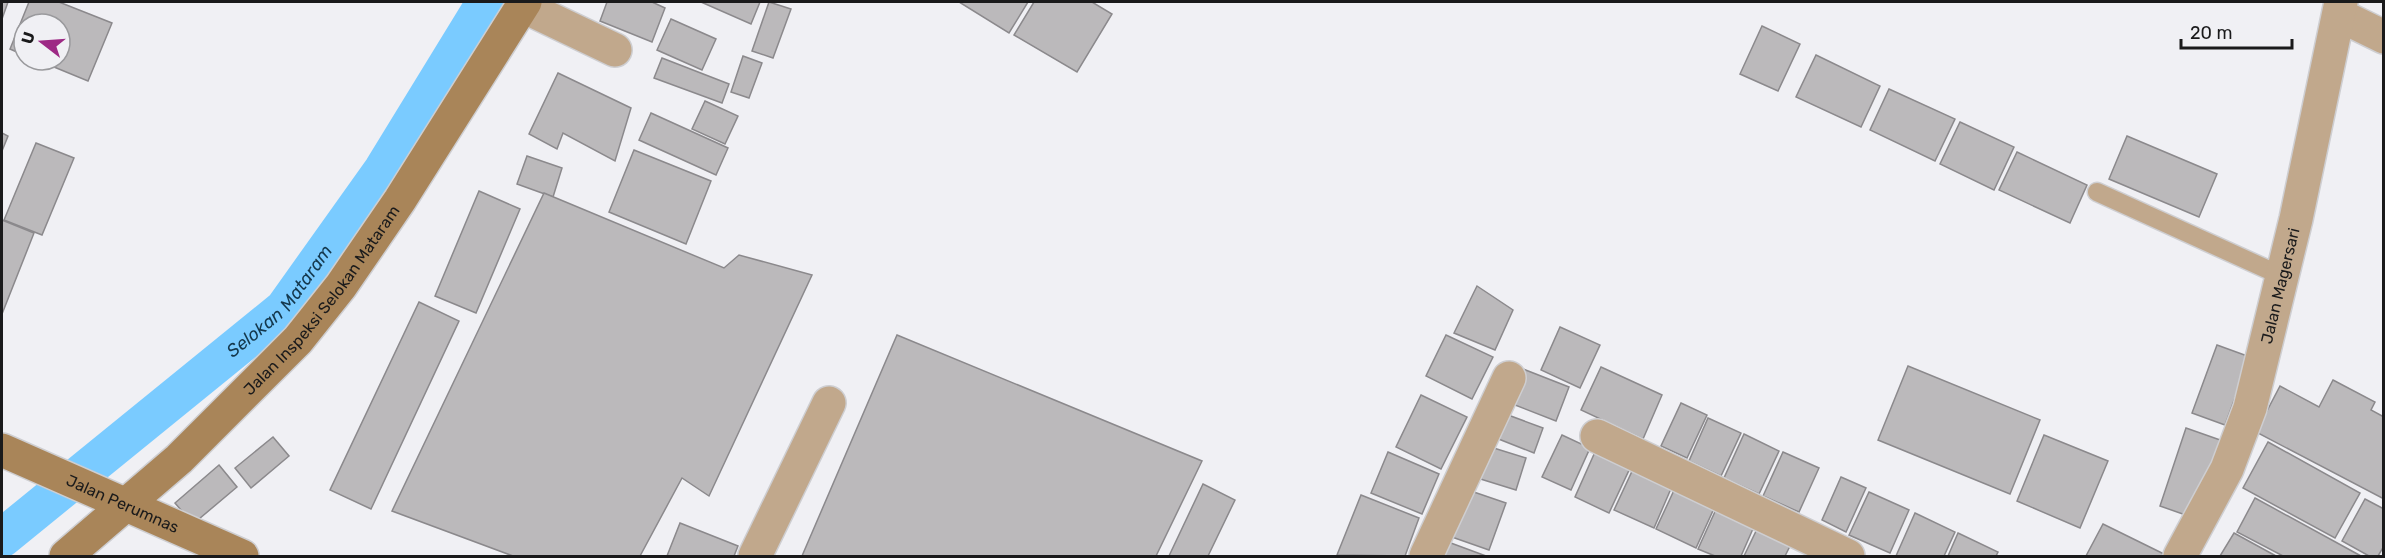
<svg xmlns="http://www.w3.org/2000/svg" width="2385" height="558" font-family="Rubik,sans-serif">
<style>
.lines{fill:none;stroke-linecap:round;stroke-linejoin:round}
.canal{stroke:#7acbff;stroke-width:39}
.building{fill:#bbb9bb;stroke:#8b898c;stroke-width:1.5}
.lane-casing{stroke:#ceced1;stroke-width:21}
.street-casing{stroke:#ceced1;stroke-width:36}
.secondary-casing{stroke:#ceced1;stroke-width:36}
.lane{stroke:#c1a88c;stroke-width:18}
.street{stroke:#c1a88c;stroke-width:33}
.secondary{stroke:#a98559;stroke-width:33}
.labels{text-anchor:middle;stroke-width:5;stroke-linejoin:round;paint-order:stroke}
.street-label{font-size:16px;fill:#1a1a1b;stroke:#f0f0f4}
.water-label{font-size:18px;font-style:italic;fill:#14384d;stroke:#f0f0f4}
</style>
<rect width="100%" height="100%" fill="#f0f0f4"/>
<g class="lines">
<path class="canal" id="s1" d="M2,538L284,309L383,170L486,2"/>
</g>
<g class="building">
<polygon points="2,2 8,2 2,19"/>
<polygon points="29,2 59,2 112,23 88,81 37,60 60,60 60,24 24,24 24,55 10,49"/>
<polygon points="607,2 652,2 665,8 652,42 600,21"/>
<polygon points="701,2 760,2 751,24"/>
<polygon points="769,2 791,9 773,58 752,51"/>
<polygon points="959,2 1028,2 1009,33"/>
<polygon points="1034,2 1092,2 1112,14 1077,72 1014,35"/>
<polygon points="671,19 716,39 702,70 657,50"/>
<polygon points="1762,26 1800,44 1778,91 1740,74"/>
<polygon points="1816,55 1880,86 1861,127 1796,97"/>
<polygon points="743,56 762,63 749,98 731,92"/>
<polygon points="662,58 729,84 722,103 654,78"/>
<polygon points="558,73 631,108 615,161 563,133 557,149 529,134"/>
<polygon points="1889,89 1955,119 1935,161 1870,130"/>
<polygon points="705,101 738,116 725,144 692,129"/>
<polygon points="651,113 728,148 716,175 639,140"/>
<polygon points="1960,122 2014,147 1994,190 1940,164"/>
<polygon points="2,133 8,136 2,151"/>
<polygon points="2127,136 2217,174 2199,217 2109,179"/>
<polygon points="36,143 74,158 42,235 4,220"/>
<polygon points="634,150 711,181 686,244 609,212"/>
<polygon points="2017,152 2087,185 2070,223 1999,190"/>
<polygon points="527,156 562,168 553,197 517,184"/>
<polygon points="479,191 520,209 476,313 435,296"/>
<polygon points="544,193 724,268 739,255 812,275 709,496 682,478 640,556 513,556 392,511"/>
<polygon points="2,220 34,233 2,314"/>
<polygon points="1477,286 1513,310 1495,350 1454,333"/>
<polygon points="419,302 459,321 371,509 330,490"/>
<polygon points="1560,327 1600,345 1580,388 1541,370"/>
<polygon points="897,335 1202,461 1156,556 802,556"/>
<polygon points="1446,335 1493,357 1472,399 1426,376"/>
<polygon points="2217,345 2250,357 2225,425 2192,413"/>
<polygon points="1908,366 2040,420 2010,494 1878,440"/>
<polygon points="1601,367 1662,395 1643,439 1581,410"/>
<polygon points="1523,369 1569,387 1556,421 1510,403"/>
<polygon points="2333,380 2375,402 2371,410 2384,417 2384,499 2256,432 2280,386 2319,407"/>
<polygon points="1421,395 1467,417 1441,469 1396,447"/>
<polygon points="1681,403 1707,415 1687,458 1661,446"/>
<polygon points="1500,412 1543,428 1534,453 1491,436"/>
<polygon points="1708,418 1741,433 1721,476 1689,461"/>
<polygon points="2186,428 2223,441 2197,519 2160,506"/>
<polygon points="1744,434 1779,451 1759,494 1724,478"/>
<polygon points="1562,435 1590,448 1571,490 1542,477"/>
<polygon points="2044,435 2108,461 2080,528 2017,501"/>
<polygon points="273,437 289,456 251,488 235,468"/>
<polygon points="2268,442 2360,493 2335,538 2243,488"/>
<polygon points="1484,445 1526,458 1516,490 1474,477"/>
<polygon points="1388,452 1439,474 1422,514 1371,493"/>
<polygon points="1595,452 1630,468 1609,513 1575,497"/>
<polygon points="1783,452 1819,468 1799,512 1763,496"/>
<polygon points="219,465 237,487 193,524 175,503"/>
<polygon points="1634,467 1673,484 1654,528 1614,510"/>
<polygon points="1841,477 1866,488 1846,532 1822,520"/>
<polygon points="1203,484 1235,500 1208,556 1169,556"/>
<polygon points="1676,486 1716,504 1696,548 1656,529"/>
<polygon points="1465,489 1506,503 1489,550 1449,536"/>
<polygon points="1869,492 1909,510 1890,553 1849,535"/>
<polygon points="1361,495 1419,518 1405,556 1337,555"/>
<polygon points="2255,498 2361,556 2283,556 2237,532"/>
<polygon points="2365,499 2384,509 2384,546 2378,556 2369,556 2342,541"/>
<polygon points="1718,505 1756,522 1741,556 1715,556 1698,549"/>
<polygon points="1915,513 1955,532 1944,556 1896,556"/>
<polygon points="680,523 738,546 734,556 667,556"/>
<polygon points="2103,524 2168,556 2086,556"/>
<polygon points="1759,525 1793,540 1785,556 1744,556"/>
<polygon points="1958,533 1998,552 1996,556 1948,556"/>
<polygon points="2234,533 2276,556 2220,556"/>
<polygon points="1440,539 1486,556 1434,556"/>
</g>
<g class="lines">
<defs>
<polyline id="lane" points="2097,192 2282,276"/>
<g id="street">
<polyline points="523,6 615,50"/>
<polyline points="2339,15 2384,37"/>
<polyline points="1597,436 1848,556"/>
<polyline points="755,556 829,403"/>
<polyline points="1426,556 1509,378"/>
<path id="s2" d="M2180,556L2227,469L2250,408L2296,219L2341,2"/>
</g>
<g id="secondary">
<path id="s3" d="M2,450L242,556"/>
<path id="s4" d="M66,556L179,459L298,340L341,286L400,200L525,2"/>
</g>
</defs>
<use href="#lane" class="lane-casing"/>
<use href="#street" class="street-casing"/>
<use href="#secondary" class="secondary-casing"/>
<use href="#lane" class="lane"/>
<use href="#street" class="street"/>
<use href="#secondary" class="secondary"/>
</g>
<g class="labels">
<g class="street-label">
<text dy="6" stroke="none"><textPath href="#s2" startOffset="290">Jalan Magersari</textPath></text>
<text dy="6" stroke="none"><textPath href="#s4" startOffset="363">Jalan Inspeksi Selokan Mataram</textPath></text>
<text dy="6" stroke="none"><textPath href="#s3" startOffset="132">Jalan Perumnas</textPath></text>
</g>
<g class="water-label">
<text dy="6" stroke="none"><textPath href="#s1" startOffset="366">Selokan Mataram</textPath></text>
</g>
</g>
<rect width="2385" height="558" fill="none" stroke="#1a1a1b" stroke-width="6"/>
<g transform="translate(42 42) rotate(287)"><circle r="28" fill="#f0f0f4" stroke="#9a9a9d" stroke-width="1.5"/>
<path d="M0-4.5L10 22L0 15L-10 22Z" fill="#9d2985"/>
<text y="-9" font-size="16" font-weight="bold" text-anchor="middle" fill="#1a1a1b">U</text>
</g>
<path d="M2181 39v9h111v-9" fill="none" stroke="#1a1a1b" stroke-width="3"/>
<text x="2190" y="39" font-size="18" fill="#1a1a1b" stroke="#f0f0f4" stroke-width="4.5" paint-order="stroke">20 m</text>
</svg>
